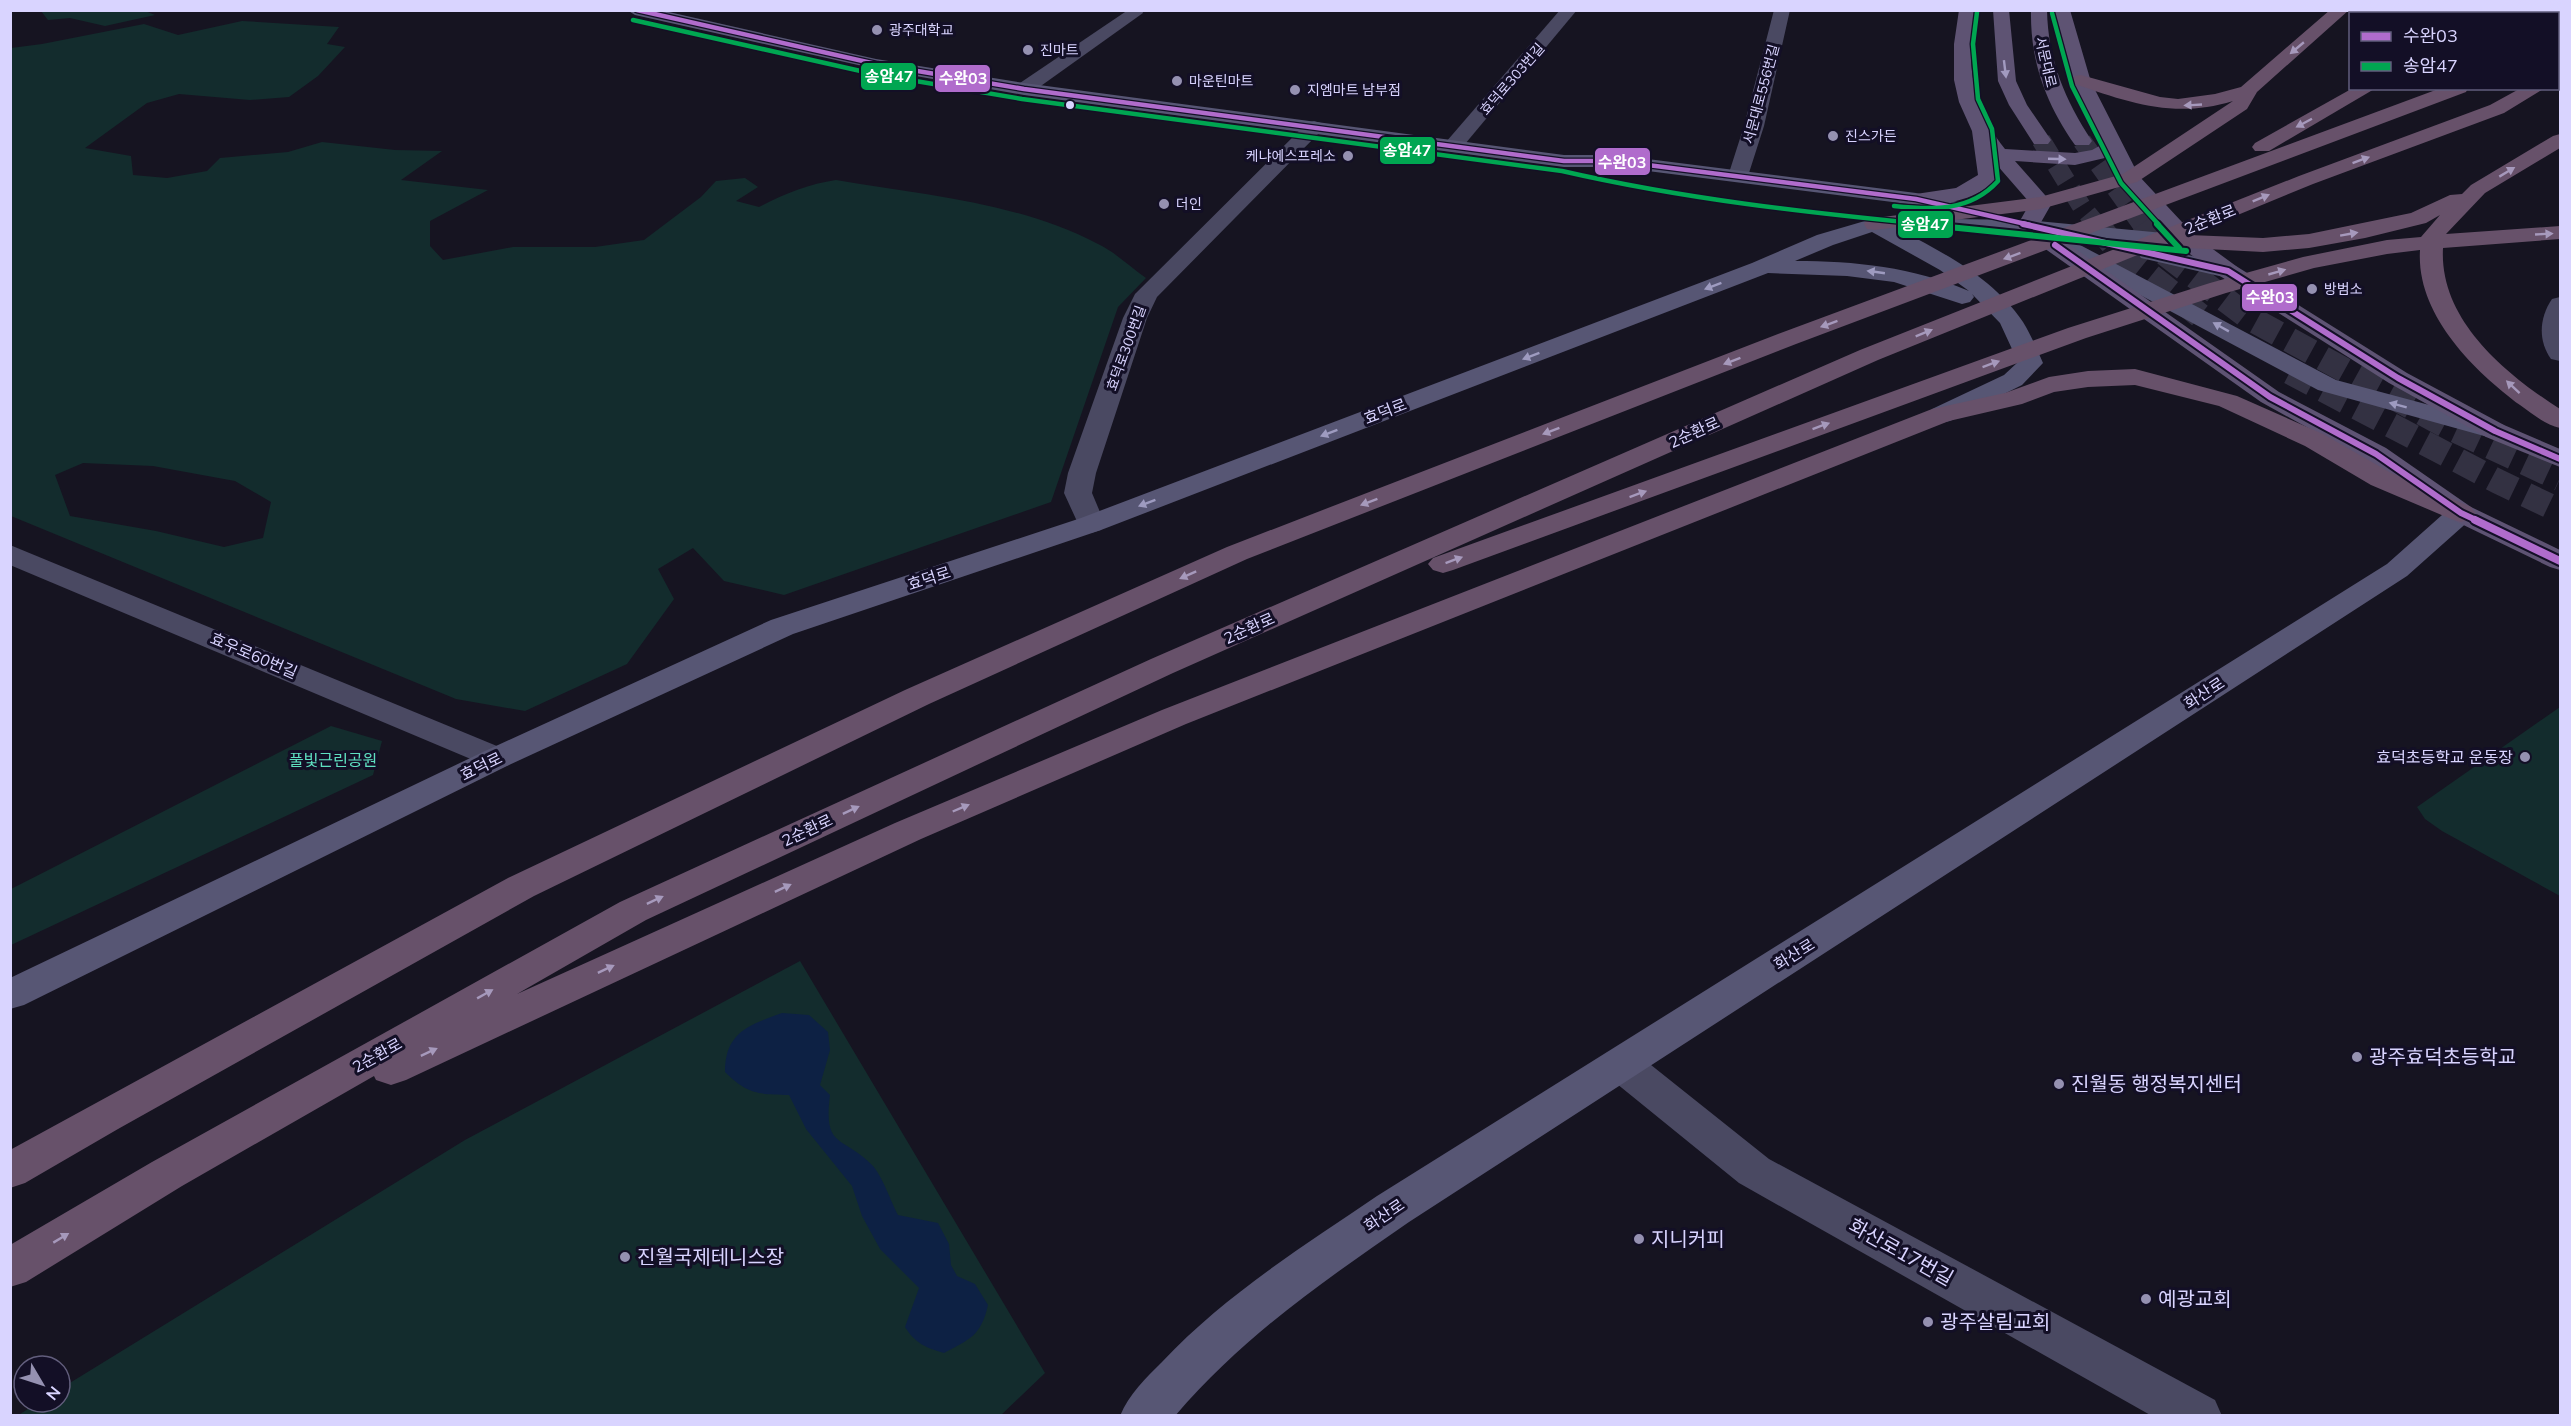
<svg xmlns="http://www.w3.org/2000/svg" width="2571" height="1426" font-family="Mulish,'Noto Sans KR',sans-serif">
<style>
.green{fill:#132c2d;fill-rule:evenodd}
.water{fill:#0d2144}
.lines{fill:none;stroke-linecap:round;stroke-linejoin:round}
.primary-tunnel-far1{stroke:#333142;stroke-width:19;stroke-dasharray:19 10;stroke-linecap:butt}
.primary-tunnel{stroke:#333142;stroke-width:25;stroke-dasharray:25 13;stroke-linecap:butt}
.street{fill:#4a4962;fill-rule:evenodd}
.secondary{fill:#575674;fill-rule:evenodd}
.primary{fill:#5e5373;fill-rule:evenodd}
.highway{fill:#67516a;fill-rule:evenodd}
.bus-1-far2-casing{stroke:#130f26;stroke-width:7}
.bus-1-far1-casing{stroke:#130f26;stroke-width:10}
.bus-1-casing{stroke:#130f26;stroke-width:12}
.bus-2-far1-casing{stroke:#130f26;stroke-width:7}
.bus-2-casing{stroke:#130f26;stroke-width:10}
.bus-1-far2{stroke:#b06ccc;stroke-width:4.5}
.bus-1-far1{stroke:#b06ccc;stroke-width:6}
.bus-1{stroke:#b06ccc;stroke-width:8}
.bus-2-far1{stroke:#00a651;stroke-width:4.5}
.bus-2{stroke:#00a651;stroke-width:6}
.oneway{fill:#a699bc}
.oneway2{fill:#a29ac0}
.oneway3{fill:#9e9bc0}
.poi-dot{fill:#9591b1;stroke:#130f26;stroke-width:2}
.bus-dot{fill:#d9d4ff;stroke:#130f26;stroke-width:2}
.labels{text-anchor:middle;stroke-width:6;stroke-linejoin:round;paint-order:stroke}
.far-poi-label{font-size:14px;fill:#d9d4ff;stroke:#130f26;text-anchor:start}
.far-street-label{font-size:14px;fill:#d9d4ff;stroke:#130f26}
.street-label{font-size:16px;fill:#d9d4ff;stroke:#130f26}
.poi-label{font-size:16px;fill:#d9d4ff;stroke:#130f26;text-anchor:end}
.park-label{font-size:16px;fill:#5fe0c0;stroke:#130f26}
.near-poi-label{font-size:20px;fill:#d9d4ff;stroke:#130f26;text-anchor:start}
.near-street-label{font-size:20px;fill:#d9d4ff;stroke:#130f26}
.line-badge{stroke:#130f26;stroke-width:2}
.badge-label{font-size:16px;text-anchor:middle;font-weight:bold;fill:#fff}
</style>
<rect width="100%" height="100%" fill="#161421"/>
<g class="green">
<polygon points="145,11 155,15 105,26 70,18 48,20 41,11"/>
<path d="M242,21L339,27L327,44L345,47L318,76L289,97L250,100L179,94L147,103L85,148L131,156L133,175L167,178L207,171L220,158L288,152L322,142L395,150L442,151L401,180L488,190L430,221V246L443,260L513,247H595L644,240L701,197L716,181L745,178L758,187L736,201L759,207C784,194 809,184 836,180C924,195 1018,202 1098,244C1115,252 1130,267 1146,278L1118,307L1051,502L784,595L724,581L693,548L658,569L674,599L627,664L525,711L456,699L11,516V48L42,44L144,24L178,35ZM83,463L153,466L235,481L271,502L263,538L224,547L156,531L70,516L55,475Z"/>
<polygon points="2560,707 2560,896 2442,831 2425,819 2417,807"/>
<polygon points="331,726 382,741 373,775 11,945 11,889"/>
<polygon points="800,961 1045,1373 1000,1416 17,1416 39,1402 60,1402 60,1389 465,1140"/>
</g>
<path class="water" d="M782,1013L809,1015L828,1032L830,1050L820,1085L830,1095C823,1150 843,1135 872,1165C882,1175 891,1202 898,1215L938,1223L949,1244L951,1265L957,1276L975,1284L988,1305C981,1336 970,1339 944,1353C926,1348 915,1343 905,1327L919,1288L880,1249L862,1216L852,1186L806,1129L789,1095C759,1094 748,1095 725,1072C725,1032 749,1025 782,1013Z"/>
<g class="lines">
<g class="primary-tunnel-far1">
<polyline points="2041,140 2082,207 2097,225"/>
<polyline points="2082,141 2142,225"/>
</g>
<g class="primary-tunnel">
<polyline points="2096,224 2118,250 2208,322"/>
<polyline points="2141,224 2159,249 2248,317 2446,426 2560,479"/>
<polyline points="2290,372 2497,481 2560,511"/>
</g>
<g class="street">
<polygon points="1128,10 1142,10 1143,13 1031,93 1017,93 1015,89 1017,85"/>
<polygon points="1560,10 1577,10 1460,150 1446,150 1443,146 1446,142"/>
<polygon points="1774,10 1790,10 1764,126 1748,176 1745,180 1738,182 1731,180 1728,176 1744,126"/>
<polygon points="1314,121 1321,123 1324,127 1321,131 1157,297 1147,318 1096,473 1092,493 1105,524 1101,530 1091,533 1081,530 1064,493 1068,473 1123,318 1135,294 1307,123"/>
<path d="M2560,297V361L2551,359C2538,341 2539,318 2552,299Z"/>
<polygon points="10,545 509,751 514,758 509,765 497,769 485,765 10,565"/>
<polygon points="1621,1049 1636,1053 1769,1159 2215,1400 2222,1416 2152,1416 1739,1183 1606,1075 1600,1064 1606,1053"/>
</g>
<g class="secondary">
<polygon points="627,10 660,10 876,59 1024,83 1564,155 1616,155 1916,193 1958,202 1961,207 1958,212 1950,213 1916,205 1616,167 1564,167 1024,95 876,69 635,15"/>
<path d="M1875,218L2028,220L2195,236L2198,241L2195,246L2187,248L2063,236L2336,380L2504,425L2508,431L2504,437L2495,439L2318,390L2039,241L2036,236L2038,233L1902,231C1946,254 1994,279 2023,322C2031,335 2037,349 2043,363L2022,385L1950,421L1941,423L1932,421L1928,415L1932,409L2004,375L2018,362L2000,323L1972,294L1974,297L1970,302L1962,304L1894,282L1847,276L1768,273L1101,530L793,634L509,765L24,1005L10,1009V978L485,751L771,620L1081,518L1752,263L1817,235ZM1872,232L1940,270L1969,291C1913,267 1855,261 1795,261L1833,245Z"/>
<polygon points="2149,246 2236,266 2239,271 2236,276 2228,278 2141,258 2138,253 2141,248"/>
<path d="M2461,504L2471,507L2475,513L2471,519L2407,576L1409,1222C1321,1283 1246,1334 1175,1416H1120C1129,1394 1146,1378 1162,1362C1225,1295 1302,1247 1377,1196L2387,564L2451,507Z"/>
</g>
<g class="primary">
<path d="M1959,10H1975C1966,64 1971,106 2005,149L2075,153L2092,150L2103,144L2073,82L2054,10H2070L2091,82L2139,176L2195,236L2236,266L2407,373L2504,425L2560,449V467L2486,437L2389,383L2220,276L2179,246L2123,182L2109,157L2075,165L2015,161L2052,203L2040,224L2279,392L2386,448L2471,507L2560,550V570L2550,567L2451,519L2366,460L2261,402L2020,231L2017,226L2030,203L1996,164L1998,177C1983,199 1933,210 1909,203L1905,199L1909,195L1956,188L1978,175L1972,131L1959,102L1954,80V44Z"/>
<polygon points="1993,10 2009,10 2016,81 2027,105 2051,140 2048,144 2034,144 2009,105 1998,81"/>
<path d="M2031,10H2047C2048,60 2065,100 2092,141L2089,145H2075C2046,104 2030,61 2031,10Z"/>
</g>
<g class="highway">
<path d="M2330,10H2349L2257,92L2247,109L2137,182L2041,209L1875,230L1867,229L1864,224L1867,219L1875,218L2040,197L2123,174L2233,101C2175,119 2130,103 2075,84L2072,80L2075,76L2081,75L2160,97L2178,99L2215,94L2241,87Z"/>
<polygon points="2484,10 2501,10 2499,14 2482,14"/>
<rect x="2558" y="35" width="2" height="11"/>
<rect x="2558" y="71" width="2" height="12"/>
<polygon points="2353,88 2376,88 2269,151 2255,151 2252,147 2255,143"/>
<polygon points="2441,88 2468,88 2466,92 1796,344 1247,559 929,704 534,896 118,1129 25,1183 10,1188 10,1150 508,878 905,690 1227,547 1778,334"/>
<path d="M2521,88H2545L2504,113L2313,184L2189,235L2263,238L2309,234L2411,213L2450,195L2462,194L2471,185L2553,136L2560,134V148L2485,193L2446,234L2560,226V239L2443,248C2439,320 2506,374 2560,409V428C2545,425 2533,414 2520,405C2473,370 2416,314 2420,250L2387,254L2314,268L2226,293L2086,338L1453,570L1443,573L1433,570L1428,564L1433,558L2068,328L2210,283L2303,257L2387,240L2421,237L2440,215L2426,223L2365,238L2309,248L2263,252L2187,248L2179,246L2177,239L1878,360L1173,673L646,920L517,994L895,823L1162,710L1932,409L2005,393L2049,377L2088,371L2135,369L2237,396L2323,434L2391,473L2471,507L2475,513L2471,519L2461,522L2451,519L2371,485L2305,446L2219,406L2135,385L2088,387L2054,392L2022,404L1949,421L1186,724L921,839L406,1080L391,1085L376,1080L374,1076L182,1186L26,1282L10,1287V1245L152,1162L620,902L1151,659L1860,350L2299,176L2490,105Z"/>
</g>
<defs>
<polyline id="bus-1-far2" points="637,10 876,64 1024,89 1564,161 1616,161 1916,199 2030,225"/>
<g id="bus-1-far1">
<polyline points="2023,224 2228,271 2398,378 2495,431 2560,459"/>
<polyline points="2055,245 2270,397 2376,454 2461,513 2478,521"/>
</g>
<polyline id="bus-1" points="2475,520 2560,561"/>
<g id="bus-2-far1">
<polyline points="2052,13 2072,86 2121,183 2159,225"/>
<path d="M633,20L874,74L1022,99L1562,171C1684,199 1809,213 1934,225"/>
<path d="M1894,206C1932,210 1970,212 1998,181L1992,129L1978,99L1973,44L1977,12"/>
</g>
<g id="bus-2">
<polyline points="1919,224 2186,251"/>
<polyline points="2157,224 2179,248"/>
</g>
</defs>
<use href="#bus-1-far2" class="bus-1-far2-casing"/>
<use href="#bus-1-far1" class="bus-1-far1-casing"/>
<use href="#bus-1" class="bus-1-casing"/>
<use href="#bus-2-far1" class="bus-2-far1-casing"/>
<use href="#bus-2" class="bus-2-casing"/>
<use href="#bus-1-far2" class="bus-1-far2"/>
<use href="#bus-1-far1" class="bus-1-far1"/>
<use href="#bus-1" class="bus-1"/>
<use href="#bus-2-far1" class="bus-2-far1"/>
<use href="#bus-2" class="bus-2"/>
</g>
<defs><path id="oneway-solid" d="M-6-.8H1V-3.2L6.5 0L1 3.2V.8H-6Z" transform="scale(1.5)"/></defs>
<g class="oneway">
<use href="#oneway-solid" transform="translate(2297 48) rotate(140)"/>
<use href="#oneway-solid" transform="translate(2193 105) rotate(177)"/>
<use href="#oneway-solid" transform="translate(2304 123) rotate(152)"/>
<use href="#oneway-solid" transform="translate(2361 160) rotate(-20)"/>
<use href="#oneway-solid" transform="translate(2507 172) rotate(-31)"/>
<use href="#oneway-solid" transform="translate(2261 198) rotate(-22)"/>
<use href="#oneway-solid" transform="translate(2349 234) rotate(-10)"/>
<use href="#oneway-solid" transform="translate(2544 234) rotate(-3)"/>
<use href="#oneway-solid" transform="translate(2012 256) rotate(160)"/>
<use href="#oneway-solid" transform="translate(2277 272) rotate(-16)"/>
<use href="#oneway-solid" transform="translate(1829 324) rotate(160)"/>
<use href="#oneway-solid" transform="translate(1924 333) rotate(-22)"/>
<use href="#oneway-solid" transform="translate(1732 361) rotate(159)"/>
<use href="#oneway-solid" transform="translate(1991 364) rotate(-20)"/>
<use href="#oneway-solid" transform="translate(2513 387) rotate(-137)"/>
<use href="#oneway-solid" transform="translate(1821 426) rotate(-20)"/>
<use href="#oneway-solid" transform="translate(1551 431) rotate(159)"/>
<use href="#oneway-solid" transform="translate(1638 494) rotate(-20)"/>
<use href="#oneway-solid" transform="translate(1369 502) rotate(159)"/>
<use href="#oneway-solid" transform="translate(1454 560) rotate(-20)"/>
<use href="#oneway-solid" transform="translate(1188 575) rotate(156)"/>
<use href="#oneway-solid" transform="translate(961 808) rotate(-23)"/>
<use href="#oneway-solid" transform="translate(851 810) rotate(-25)"/>
<use href="#oneway-solid" transform="translate(783 888) rotate(-25)"/>
<use href="#oneway-solid" transform="translate(655 900) rotate(-25)"/>
<use href="#oneway-solid" transform="translate(606 969) rotate(-25)"/>
<use href="#oneway-solid" transform="translate(485 994) rotate(-29)"/>
<use href="#oneway-solid" transform="translate(429 1052) rotate(-25)"/>
<use href="#oneway-solid" transform="translate(61 1238) rotate(-31)"/>
</g>
<g class="oneway2">
<use href="#oneway-solid" transform="translate(2005 69) rotate(83)"/>
<use href="#oneway-solid" transform="translate(2057 159) rotate(2)"/>
</g>
<g class="oneway3">
<use href="#oneway-solid" transform="translate(1876 272) rotate(-172)"/>
<use href="#oneway-solid" transform="translate(1713 286) rotate(159)"/>
<use href="#oneway-solid" transform="translate(2221 327) rotate(-151)"/>
<use href="#oneway-solid" transform="translate(1531 356) rotate(159)"/>
<use href="#oneway-solid" transform="translate(2398 405) rotate(-165)"/>
<use href="#oneway-solid" transform="translate(1329 433) rotate(159)"/>
<use href="#oneway-solid" transform="translate(1147 503) rotate(159)"/>
</g>
<g class="poi-dot">
<circle cx="877" cy="30" r="6"/>
<circle cx="1028" cy="50" r="6"/>
<circle cx="1177" cy="81" r="6"/>
<circle cx="1295" cy="90" r="6"/>
<circle cx="1833" cy="136" r="6"/>
<circle cx="1348" cy="156" r="6"/>
<circle cx="1164" cy="204" r="6"/>
<circle cx="2312" cy="289" r="6"/>
<circle cx="2525" cy="757" r="6"/>
<circle cx="2357" cy="1057" r="6"/>
<circle cx="2059" cy="1084" r="6"/>
<circle cx="1639" cy="1239" r="6"/>
<circle cx="625" cy="1257" r="6"/>
<circle cx="2146" cy="1299" r="6"/>
<circle cx="1928" cy="1322" r="6"/>
</g>
<circle class="bus-dot" cx="1070" cy="105" r="5"/>
<g class="labels">
<g class="far-poi-label">
<text x="889" y="35">광주대학교</text>
<text x="1040" y="55">진마트</text>
<text x="1189" y="86">마운틴마트</text>
<text x="1307" y="95">지엠마트 남부점</text>
<text x="1845" y="141">진스가든</text>
<text x="1336" y="161" text-anchor="end">케냐에스프레소</text>
<text x="1176" y="209">더인</text>
<text x="2324" y="294">방범소</text>
</g>
<g class="far-street-label">
<text transform="translate(2046 62) rotate(77)" y="5">서문대로</text>
<text transform="translate(1512 79) rotate(-49)" y="5">효덕로303번길</text>
<text transform="translate(1761 94) rotate(-75)" y="5">서문대로556번길</text>
<text transform="translate(1126 348) rotate(-70)" y="5">효덕로300번길</text>
</g>
<g class="street-label">
<text transform="translate(2210 219) rotate(-22)" y="6">2순환로</text>
<text transform="translate(1385 411) rotate(-21)" y="6">효덕로</text>
<text transform="translate(1694 432) rotate(-24)" y="6">2순환로</text>
<text transform="translate(929 578) rotate(-18)" y="6">효덕로</text>
<text transform="translate(1249 628) rotate(-24)" y="6">2순환로</text>
<text transform="translate(254 655) rotate(23)" y="6">효우로60번길</text>
<text transform="translate(2204 693) rotate(-33)" y="6">화산로</text>
<text transform="translate(481 766) rotate(-26)" y="6">효덕로</text>
<text transform="translate(807 830) rotate(-25)" y="6">2순환로</text>
<text transform="translate(1794 954) rotate(-32)" y="6">화산로</text>
<text transform="translate(377 1055) rotate(-29)" y="6">2순환로</text>
<text transform="translate(1384 1215) rotate(-34)" y="6">화산로</text>
</g>
<g class="poi-label">
<text x="2513" y="763">효덕초등학교 운동장</text>
</g>
<g class="park-label">
<text x="333" y="766">풀빛근린공원</text>
</g>
<g class="near-poi-label">
<text x="2369" y="1064">광주효덕초등학교</text>
<text x="2071" y="1091">진월동 행정복지센터</text>
<text x="1651" y="1246">지니커피</text>
<text x="637" y="1264">진월국제테니스장</text>
<text x="2158" y="1306">예광교회</text>
<text x="1940" y="1329">광주살림교회</text>
</g>
<g class="near-street-label">
<text transform="translate(1901 1252) rotate(29)" y="7">화산로17번길</text>
</g>
</g>
<g class="line-badge">
<rect x="860" y="62" width="57" height="29" rx="6" fill="#00a651"/>
<rect x="934" y="64" width="57" height="29" rx="6" fill="#b06ccc"/>
<rect x="1379" y="136" width="57" height="29" rx="6" fill="#00a651"/>
<rect x="1594" y="147" width="57" height="29" rx="6" fill="#b06ccc"/>
<rect x="1897" y="210" width="57" height="29" rx="6" fill="#00a651"/>
<rect x="2241" y="283" width="57" height="29" rx="6" fill="#b06ccc"/>
</g>
<g class="badge-label">
<text x="889" y="82">송암47</text>
<text x="963" y="84">수완03</text>
<text x="1407" y="156">송암47</text>
<text x="1622" y="168">수완03</text>
<text x="1925" y="230">송암47</text>
<text x="2270" y="303">수완03</text>
</g>
<rect width="2571" height="1426" fill="none" stroke="#d9d4ff" stroke-width="24"/>
<rect x="2349" y="12" width="210" height="78" fill="#130f26" stroke="#625e7d" stroke-width="1.5"/>
<rect x="2361" y="32" width="30" height="9" fill="#b06ccc" stroke="#625e7d" stroke-width="1.5"/>
<text x="2403" y="42" font-size="18" fill="#d9d4ff">수완03</text>
<rect x="2361" y="62" width="30" height="9" fill="#00a651" stroke="#625e7d" stroke-width="1.5"/>
<text x="2403" y="72" font-size="18" fill="#d9d4ff">송암47</text>
<g transform="translate(42 1384) rotate(129)"><circle r="28" fill="#130f26" stroke="#625e7d" stroke-width="1.5"/>
<path d="M0-4.5L10 22L0 15L-10 22Z" fill="#9591b1"/>
<text y="-9" font-size="16" font-weight="bold" text-anchor="middle" fill="#d9d4ff">N</text>
</g>
</svg>
